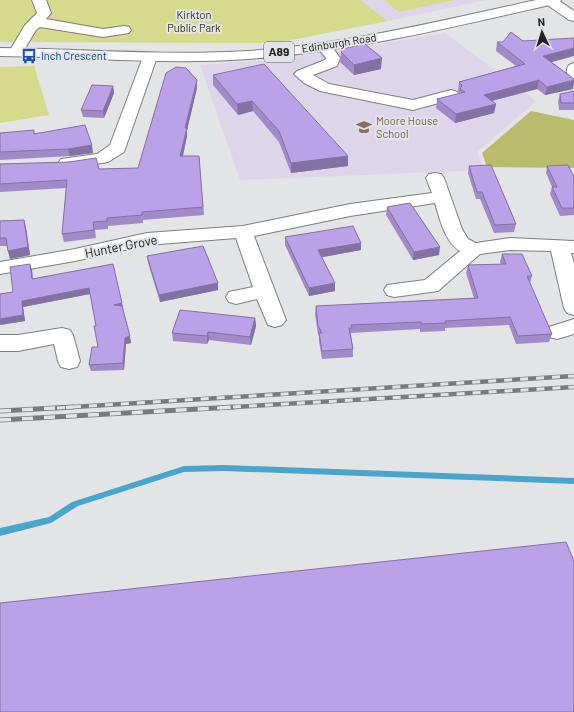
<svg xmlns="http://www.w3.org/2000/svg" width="574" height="712" font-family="Barlow,sans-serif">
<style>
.education{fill:#ddd6eb}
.green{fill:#d5da8c}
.forest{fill:#b8bc6c}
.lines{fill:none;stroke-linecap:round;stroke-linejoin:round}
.stream{fill:#4aa5cc;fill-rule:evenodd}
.minor-casing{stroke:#7d7e80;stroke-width:2}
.major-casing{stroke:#7d7e80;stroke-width:2}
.minor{fill:#fff;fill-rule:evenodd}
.major{fill:#fff;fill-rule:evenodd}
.rail-far1-casing{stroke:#797a7b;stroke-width:4.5}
.rail-casing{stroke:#797a7b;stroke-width:5}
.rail-far1{stroke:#e2e4e6;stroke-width:3;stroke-dasharray:8;stroke-linecap:butt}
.rail{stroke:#e2e4e6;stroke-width:3.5;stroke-dasharray:11;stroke-linecap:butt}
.wall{fill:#a08bc8}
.shaded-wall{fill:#8271a3}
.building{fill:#baa2e9;stroke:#8271a3}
.labels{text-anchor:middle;stroke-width:4;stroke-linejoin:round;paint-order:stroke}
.far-park-label{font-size:11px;fill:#363714;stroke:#e2e4e6}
.far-street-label{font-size:11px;fill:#212222;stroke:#e2e4e6}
.far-transit-label{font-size:11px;fill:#164399;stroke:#e2e4e6;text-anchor:start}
.far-education-label{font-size:11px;fill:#785e54;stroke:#e2e4e6;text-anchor:start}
.shield{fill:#e2e4e6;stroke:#5b5c5d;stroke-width:1}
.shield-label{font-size:12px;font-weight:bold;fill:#212222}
.street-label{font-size:13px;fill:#212222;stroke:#e2e4e6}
</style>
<rect width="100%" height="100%" fill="#e2e4e6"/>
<g class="education">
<polygon points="360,0 486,0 388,21"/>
<polygon points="445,33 536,101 477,152 484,170 240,180 200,65 272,60 346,50"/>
</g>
<g class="green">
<polygon points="0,0 360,0 388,21 276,43 0,42"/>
<polygon points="384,0 455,0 399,12"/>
<polygon points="34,66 49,115 0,123 0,67"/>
</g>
<polygon class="forest" points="531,111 574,120 574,168 487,167 482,153"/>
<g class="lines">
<polygon class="stream" points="224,465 574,478 574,484 224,471 184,472 78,506 51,523 0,536 0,528 49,517 72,502 184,466"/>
<defs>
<g id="minor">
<polygon points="32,0 46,0 51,13 46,19 103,29 124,26 129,27 131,30 129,33 103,37 40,27 36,30 21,55 16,56 11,55 9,52 25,25 37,13"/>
<polygon points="545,0 558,0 574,11 574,21 569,20 546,4"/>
<path d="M324,43C332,45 336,52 340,58L337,66L313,75L329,84L413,100L451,90L457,92L459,95L457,98L413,110L320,91L304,83L294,74L297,71L325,60L326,58L317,47L319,44Z"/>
<polygon points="150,53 155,54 157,57 124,152 108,162 102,163 67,168 61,167 58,163 61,159 97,154 110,145 143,57 145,54"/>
<path d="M574,63V79L569,77C566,73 566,69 569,65Z"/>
<path d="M435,173L441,174L444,178L462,229L468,239L476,243L510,238L574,241V253H571L574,264V315L567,313L564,308L551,251L510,250L480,254L438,291L394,297L387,295L384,290L387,285L425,280L460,251C445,242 440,220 435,203L350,216L254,236L286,320L282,325L275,327L268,325L257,299L236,304L229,302L226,297L229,292L253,287L236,238L147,245L75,261L0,274V262L75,249L147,233L243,226L350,204L432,193L426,178L429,174Z"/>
<polygon points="574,319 574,334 557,339 549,337 546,332 549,327"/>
<polygon points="62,328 70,330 73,335 80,361 77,367 69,369 61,367 58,361 54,344 18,351 0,351 0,335 18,335"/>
</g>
<path id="major" d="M536,0H561L559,3L554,4C453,27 351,52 248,59C165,65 82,57 0,56V48C82,49 165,56 248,51C345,44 441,21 536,0Z"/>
</defs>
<use href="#minor" class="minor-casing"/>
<use href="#major" class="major-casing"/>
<use href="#minor" class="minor"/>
<use href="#major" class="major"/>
<defs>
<g id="rail-far1">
<polyline points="57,408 574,376"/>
<polyline points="217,408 574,387"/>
</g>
<g id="rail">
<polyline points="0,411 73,407"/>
<polyline points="0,420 234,407"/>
</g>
</defs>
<use href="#rail-far1" class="rail-far1-casing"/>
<use href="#rail" class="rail-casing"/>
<use href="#rail-far1" class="rail-far1"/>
<use href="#rail" class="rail"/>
</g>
<g class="wall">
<polygon points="497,42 551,62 574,79 574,83 573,89 545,95 537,89 492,101 496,104 494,113 455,123 436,108 437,99 460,94 458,91 459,82 516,66 496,51"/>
<polygon points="341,52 381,69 354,75 340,62"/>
<polygon points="213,75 348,156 348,166 291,173 279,142 253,111 238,115 213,85"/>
<polygon points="197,80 197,88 187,130 187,136 183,156 199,156 204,215 143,220 143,223 108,226 108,229 95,230 96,238 64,242 62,234 66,188 0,192 0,164 99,169 138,168"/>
<polygon points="113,86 114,93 104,118 83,117 81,110"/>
<polygon points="574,91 574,110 559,110 558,101 560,94"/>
<polygon points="0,133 35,133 93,153 70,156 0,160"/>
<polygon points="469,166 516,224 514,232 494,233 480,199 476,199 468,173"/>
<polygon points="547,166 574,177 574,215 560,216 550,194 552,187 546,173"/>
<polygon points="387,207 439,255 413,260 386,215"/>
<polygon points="24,220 26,228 30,255 10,259 7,246 0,246 0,221"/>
<polygon points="285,237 361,243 361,250 322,257 335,283 335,291 309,296 285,245"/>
<polygon points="502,254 532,276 530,283 552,334 549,342 516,344 509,325 445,328 445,331 420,332 420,329 351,333 351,335 353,349 353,357 322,359 319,341 319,336 318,334 315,314 316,306 474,298 466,273 468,265 501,264 500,262"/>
<polygon points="147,256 218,283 218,290 160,302 148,263"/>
<polygon points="113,264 131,343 126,344 124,370 91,371 89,365 98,347 96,326 90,294 23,307 25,321 0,325 0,294 13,292 32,270 33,279"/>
<polygon points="255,318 256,326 251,345 209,340 207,344 173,341 172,333"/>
</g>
<g class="shaded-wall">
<polygon points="574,48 574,56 541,65 543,56"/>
<polygon points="382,58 381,69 354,75 354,65"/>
<polygon points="197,80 197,88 187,130 187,136 181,164 180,156 185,128"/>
<polygon points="539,80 537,89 483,103 484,95"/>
<polygon points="574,80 573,89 545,95 547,87"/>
<polygon points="113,86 114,93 104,118 103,111"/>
<polygon points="252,101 253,111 238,115 237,104"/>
<polygon points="496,104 494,113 455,123 456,114"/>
<polygon points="92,145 93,153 70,156 68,149"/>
<polygon points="348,156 348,166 291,173 291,163"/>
<polygon points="24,220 26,228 30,255 10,259 8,251"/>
<polygon points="361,243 361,250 318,258 318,250"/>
<polygon points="440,247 439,255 413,260 414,252"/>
<polygon points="30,264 32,270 33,285 32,279"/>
<polygon points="218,283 218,290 160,302 159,295"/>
<polygon points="335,283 335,291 309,296 309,288"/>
<polygon points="89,288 90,294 23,307 25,321 0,325 0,319 22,301"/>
<polygon points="122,303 123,310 114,305"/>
<polygon points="255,318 256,326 251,345 250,337"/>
<polygon points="208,332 209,340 207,344 207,336"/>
<polygon points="130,336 131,343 126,344 124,370 123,363 125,338"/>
</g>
<g class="building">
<polygon points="511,32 523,41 574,38 574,48 543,56 574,79 574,80 547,87 539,80 484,95 496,104 456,114 437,99 465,92 460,89 462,85 459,82 525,64 497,42 503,42"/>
<polygon points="365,44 382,58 354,65 341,52 342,49"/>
<polygon points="264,64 348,156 291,163 279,131 252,101 237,104 213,75"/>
<polygon points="176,67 186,68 197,80 185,128 187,128 180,156 199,156 203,207 142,212 142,215 107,218 107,221 93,222 94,230 62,234 67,180 0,184 0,164 69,162 96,158 99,169 138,168 166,73"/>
<polygon points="92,85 113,86 103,111 81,110"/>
<polygon points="574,91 574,103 561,103 560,94"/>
<polygon points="85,125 92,145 68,149 0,152 0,133 34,130 34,134"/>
<polygon points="491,165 516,224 495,225 482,192 477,192 469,166"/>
<polygon points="568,165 574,177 574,208 562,208 552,187 557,187 547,166"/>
<polygon points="410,203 440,247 414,252 387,207"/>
<polygon points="24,220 28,247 8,251 6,238 0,238 0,221"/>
<polygon points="353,226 361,243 318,250 335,283 309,288 285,237"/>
<polygon points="203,246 218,283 159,295 147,256"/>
<polygon points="502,254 522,254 532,276 527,276 552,334 518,336 510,317 445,321 446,323 421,324 421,322 351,325 352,328 349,328 353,349 322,351 319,333 322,333 318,326 316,306 478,298 468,265 506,264"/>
<polygon points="30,264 32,279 113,264 122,303 114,305 122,306 130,336 125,338 123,363 89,365 92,347 98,347 94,326 96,326 89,288 22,301 23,315 0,319 0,294 13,292 10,267"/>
<polygon points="180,310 255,318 250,337 208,332 207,336 172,333"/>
<polygon points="566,542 574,561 574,712 0,712 0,603"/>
</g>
<defs>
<symbol id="bus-bare" viewBox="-9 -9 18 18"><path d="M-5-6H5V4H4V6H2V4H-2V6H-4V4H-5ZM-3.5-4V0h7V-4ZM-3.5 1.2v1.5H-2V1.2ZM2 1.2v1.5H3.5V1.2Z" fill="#1a4fb4" stroke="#e2e4e6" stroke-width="2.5" paint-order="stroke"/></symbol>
<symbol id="school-bare" viewBox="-9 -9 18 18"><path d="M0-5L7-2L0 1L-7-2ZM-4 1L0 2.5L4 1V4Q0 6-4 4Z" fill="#8d6e63" stroke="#e2e4e6" stroke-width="2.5" paint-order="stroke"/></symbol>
</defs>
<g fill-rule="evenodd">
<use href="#bus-bare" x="18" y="45" width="22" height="22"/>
<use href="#school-bare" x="353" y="116" width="22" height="22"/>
</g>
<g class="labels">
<g class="far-park-label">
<text x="194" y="19">Kirkton<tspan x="194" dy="13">Public Park</tspan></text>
</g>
<g class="far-street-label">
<text transform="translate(339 43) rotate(-9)" y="4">Edinburgh Road</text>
</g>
<g class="far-transit-label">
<text x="41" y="60">Inch Crescent</text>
</g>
<g class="far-education-label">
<text x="376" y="125">Moore House<tspan x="376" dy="13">School</tspan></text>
</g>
<rect class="shield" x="264" y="42" width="30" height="20" rx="3"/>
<g class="shield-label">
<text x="279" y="56">A89</text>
</g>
<g class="street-label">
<text transform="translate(121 246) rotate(-11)" y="5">Hunter Grove</text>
</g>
</g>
<g transform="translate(542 32) rotate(356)" stroke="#e2e4e6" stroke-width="3" paint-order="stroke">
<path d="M0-3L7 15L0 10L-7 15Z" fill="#212222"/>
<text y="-6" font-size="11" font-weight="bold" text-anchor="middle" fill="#212222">N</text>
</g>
</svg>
